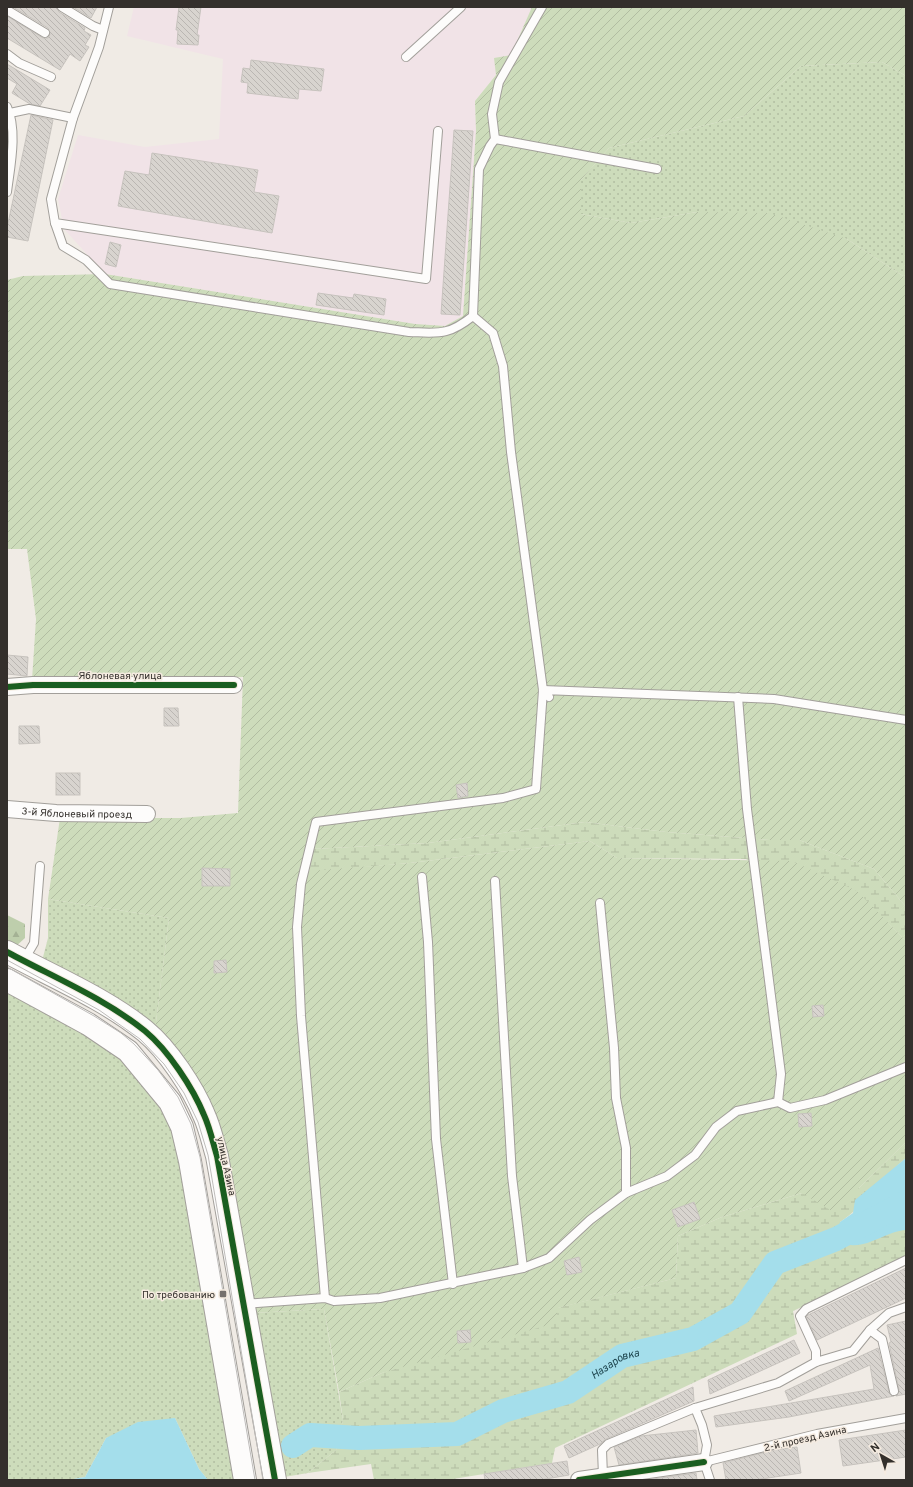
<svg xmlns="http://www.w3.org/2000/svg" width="913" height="1487" font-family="Overpass,sans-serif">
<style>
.commercial{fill:#f1e3e7}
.grass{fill:url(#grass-dots)}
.forest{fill:url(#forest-firs)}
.wetland{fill:url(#wetland-marsh)}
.garden{fill:url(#garden-furrows)}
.water{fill:#a4deeb}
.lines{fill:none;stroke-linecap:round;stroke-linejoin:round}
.river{stroke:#a4deeb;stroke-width:24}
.building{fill:url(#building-back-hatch);stroke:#c7c3be}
.lane-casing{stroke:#a29f9a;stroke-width:10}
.street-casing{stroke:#a29f9a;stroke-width:18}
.secondary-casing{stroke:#a29f9a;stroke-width:24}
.lane{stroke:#fdfcfb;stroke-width:8}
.street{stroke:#fdfcfb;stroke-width:16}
.secondary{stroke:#fdfcfb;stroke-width:22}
.tram{stroke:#bebcba;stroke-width:1}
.cycleway-casing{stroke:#f5ebe0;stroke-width:8}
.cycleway{stroke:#1b5e20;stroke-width:6}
.poi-dot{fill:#76716d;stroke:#f5ebe0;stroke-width:1.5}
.labels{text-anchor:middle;stroke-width:3;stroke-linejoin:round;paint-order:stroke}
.street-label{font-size:10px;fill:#34302c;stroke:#f5ebe0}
.poi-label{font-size:10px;fill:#34302c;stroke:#f5ebe0;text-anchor:end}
.water-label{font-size:11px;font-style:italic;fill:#1e464f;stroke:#f5ebe0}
</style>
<defs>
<pattern id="grass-dots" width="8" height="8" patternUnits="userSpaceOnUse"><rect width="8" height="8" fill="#cddcbb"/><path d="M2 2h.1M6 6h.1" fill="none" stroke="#b1bda1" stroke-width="1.8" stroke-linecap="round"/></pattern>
<pattern id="forest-firs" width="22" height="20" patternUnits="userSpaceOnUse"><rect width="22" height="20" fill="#beceac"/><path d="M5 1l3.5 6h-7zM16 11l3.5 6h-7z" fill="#a4b194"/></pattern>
<pattern id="wetland-marsh" width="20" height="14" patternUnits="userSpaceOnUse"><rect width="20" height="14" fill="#cddcbb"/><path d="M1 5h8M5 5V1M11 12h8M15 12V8" fill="none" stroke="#b1bda1"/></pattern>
<pattern id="garden-furrows" width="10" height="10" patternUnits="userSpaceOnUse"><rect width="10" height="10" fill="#cddcbb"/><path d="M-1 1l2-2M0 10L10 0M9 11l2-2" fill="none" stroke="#b1bda1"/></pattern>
<pattern id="building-back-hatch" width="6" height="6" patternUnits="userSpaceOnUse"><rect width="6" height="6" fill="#d8d4cf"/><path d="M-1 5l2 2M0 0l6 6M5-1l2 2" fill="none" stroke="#bab6b2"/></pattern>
</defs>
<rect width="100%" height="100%" fill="#f0ebe5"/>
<polygon class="commercial" points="134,7 532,7 511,56 475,101 476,131 463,316 445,326 415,324 105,274 64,229 58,199 78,135 145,147 219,139 223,59 127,36"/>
<g class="grass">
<polygon points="882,62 906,76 906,278 847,239 697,212 631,223 581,214 581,180 609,148 744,116 801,66"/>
<polygon points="48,899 169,918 155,1030 42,961 48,938"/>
<path d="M7,989C34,1002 63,1014 88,1030C125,1054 150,1092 173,1129L239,1480H208L199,1469L175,1418L106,1438L85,1477L68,1480H7Z"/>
<polygon points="324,1309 343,1420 336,1450 308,1473 284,1477 254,1313"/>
</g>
<polygon class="forest" points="7,915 25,924 25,938 14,948 7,943"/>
<g class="wetland">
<polygon points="585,822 666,832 770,840 799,840 874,869 906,907 906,941 888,923 746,859 617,858 590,841 410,863 309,872 313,849 428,843"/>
<path d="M906,1142V1158C882,1177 866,1205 840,1222L864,1243L895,1230H906V1260L793,1311L797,1334L555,1448L552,1463L447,1480H374L371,1464L308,1473L336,1450L343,1420L339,1392L382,1373L557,1308L676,1278L678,1236L722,1217L802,1193L859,1188Z"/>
</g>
<polygon class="garden" points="532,7 906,7 906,76 882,62 801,66 744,116 609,148 581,180 581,214 631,223 697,212 769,213 847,239 906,278 906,907 874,869 799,840 770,840 666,832 585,822 428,843 313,849 309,871 410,863 590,841 617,858 792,861 857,891 906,941 906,1142 859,1188 832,1211 802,1193 722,1217 678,1236 676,1278 558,1308 555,1323 382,1373 339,1392 324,1309 254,1313 225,1156 155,1030 169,918 48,899 60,818 181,818 238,813 243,677 32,680 36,619 27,549 7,549 7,280 23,276 105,274 415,324 445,326 463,316 476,131 475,101 496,75 494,58 511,55"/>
<g class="water">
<path d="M906,1158V1230C887,1231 870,1247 851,1245C846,1244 841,1241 836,1239L840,1222L853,1213L855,1200Z"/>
<polygon points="175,1418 199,1469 208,1480 68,1480 85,1477 106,1438 138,1422"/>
</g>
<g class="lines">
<path class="river" id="s1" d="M293,1446L310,1435L359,1438L457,1434L503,1411L568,1392L622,1356L693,1339L740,1313L775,1263L836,1239L906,1202"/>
</g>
<g class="building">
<polygon points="13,7 57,7 59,12 85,28 84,31 91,35 85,45 89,47 80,61 70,54 60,70 7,38 7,16 43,38 48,38 50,34 48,28"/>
<polygon points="73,7 97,7 91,18"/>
<polygon points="179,7 201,7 197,35 199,35 198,45 177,44 178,30 176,30"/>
<polygon points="251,60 324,69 321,91 299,89 298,99 247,93 248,83 241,82 243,68 250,69"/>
<polygon points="7,64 50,90 40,106 30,104 12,93 17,84 7,78"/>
<polygon points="31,115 53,120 28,241 7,237 7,228"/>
<polygon points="454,130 473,131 460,315 441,314"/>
<polygon points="152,153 258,170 254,192 279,196 272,233 118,206 125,171 149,175"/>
<polygon points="110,242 121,245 116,267 105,264"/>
<polygon points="318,293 353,298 354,294 386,299 384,315 316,305"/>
<polygon points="7,655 28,657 27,676 7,674"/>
<polygon points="164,708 178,708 179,726 164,726"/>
<polygon points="19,726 39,726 40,743 19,744"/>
<rect x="56" y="773" width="24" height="22"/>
<polygon points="467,783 468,796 458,798 456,785"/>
<polygon points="202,868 230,869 230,886 202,886"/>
<polygon points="226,960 227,972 214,973 214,961"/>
<polygon points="823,1005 824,1016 813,1017 812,1006"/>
<polygon points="811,1113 812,1126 799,1127 798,1114"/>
<polygon points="694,1202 700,1219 678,1227 672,1210"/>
<polygon points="579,1257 582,1272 567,1275 564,1261"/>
<polygon points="906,1268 906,1298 817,1340 806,1317 808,1315"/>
<polygon points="906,1321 906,1394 896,1396 899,1390 889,1343 891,1342 887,1325"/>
<polygon points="470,1330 471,1342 458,1343 457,1331"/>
<polygon points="794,1340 800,1353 710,1394 708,1380"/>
<polygon points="878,1348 889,1392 894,1396 789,1417 716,1427 714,1416 874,1389 870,1365 789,1401 785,1391"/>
<polygon points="693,1387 694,1401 606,1439 600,1444 569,1458 564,1446"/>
<polygon points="696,1430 698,1453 619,1465 614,1447 641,1436"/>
<polygon points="906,1430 906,1457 843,1466 839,1440"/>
<polygon points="797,1447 801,1473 755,1480 726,1480 723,1463 774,1450"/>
<polygon points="567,1461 569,1475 540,1480 485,1480 484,1474"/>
<polygon points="696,1473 697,1480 646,1480"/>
</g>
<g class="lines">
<defs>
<g id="lane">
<polyline points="62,7 93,26 103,30"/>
<polyline points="109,7 99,47 73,118 51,199 55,223 426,279 438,131"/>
<polyline points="7,10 45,33"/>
<polyline points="7,54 19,63 51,77"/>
<polyline points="406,57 461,7"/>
<path d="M7,107C18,131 10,167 7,192"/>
<polyline points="10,113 29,109 73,118"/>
<polyline points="495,139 657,169"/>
<path d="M55,223L63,246L86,260L110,284L409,332C439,333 448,336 473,316L493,333L503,366L511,452L543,690L536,789L503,798L316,822L301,884L297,927L301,1016L325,1298"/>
<polyline points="473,316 479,169 490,146 495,139 492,114 499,82 542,7"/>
<polyline points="549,697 543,690 774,699 906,720"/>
<polyline points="738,697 747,809 781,1074 778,1102"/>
<polyline points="422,877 428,942 436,1139 453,1284"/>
<polyline points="495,881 512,1176 523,1268"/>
<polyline points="600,903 614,1048 616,1098 626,1148 626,1193"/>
<polyline points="24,960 34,943 40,866"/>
<polyline points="243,1304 325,1298 334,1301 380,1298 523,1268 549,1258 590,1220 626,1193 667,1176 695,1155 716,1127 737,1111 778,1102 790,1108 825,1100 906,1067"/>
<polyline points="870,1330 882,1339 894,1391"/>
<polyline points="816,1362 816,1351 800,1316 806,1309 906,1260"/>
<polyline points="695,1408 702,1425 707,1445 704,1462 710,1480"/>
<polyline points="704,1462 817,1434 906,1418"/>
<polyline points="603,1476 602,1450 608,1444 695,1408 778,1383 816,1362 853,1351 870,1330 889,1313 906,1307"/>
</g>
<g id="street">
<polyline points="7,687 33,685 234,685"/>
<path id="s2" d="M7,809L56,813L147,814"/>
<polyline points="579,1480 704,1462"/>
</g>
<g id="secondary">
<path d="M7,952C53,977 104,998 145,1031C168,1050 193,1088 204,1115C210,1128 213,1143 217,1156L275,1480"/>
<polyline points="7,980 88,1024 128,1051 170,1102 182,1127 190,1161 245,1480"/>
</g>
</defs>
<use href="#lane" class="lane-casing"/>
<use href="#street" class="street-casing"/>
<use href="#secondary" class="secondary-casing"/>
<use href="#lane" class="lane"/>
<use href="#street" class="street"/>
<use href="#secondary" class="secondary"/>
<g class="tram">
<polyline points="7,960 99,1010 140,1039 164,1064 184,1093 198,1122 208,1155 263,1480"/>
<polyline points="7,967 94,1016 121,1033 134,1044 158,1070 178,1097 191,1124 200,1157 255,1480"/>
</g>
<defs>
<g id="cycleway">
<polyline points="7,687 33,685 234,685"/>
<path d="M7,952C53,977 104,998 145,1031C168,1050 193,1088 204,1115C210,1128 213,1143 217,1156L275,1480"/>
<polyline points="579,1480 704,1462"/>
</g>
</defs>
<use href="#cycleway" class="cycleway-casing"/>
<use href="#cycleway" class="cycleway"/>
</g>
<rect class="poi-dot" x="219" y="1290" width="8" height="8" rx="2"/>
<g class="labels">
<g class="street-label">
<text x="120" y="679">Яблоневая улица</text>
<text dy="4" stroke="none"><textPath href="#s2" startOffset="70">3-й Яблоневый проезд</textPath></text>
<text transform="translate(227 1166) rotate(78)" y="4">улица Азина</text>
<text transform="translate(805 1438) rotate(-13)" y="4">2-й проезд Азина</text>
</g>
<g class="poi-label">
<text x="215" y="1298">По требованию</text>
</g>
<g class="water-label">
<text dy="4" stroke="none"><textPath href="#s1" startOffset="342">Назаровка</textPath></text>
</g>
</g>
<rect width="913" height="1487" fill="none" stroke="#34302c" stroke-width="16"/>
<g transform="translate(881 1455) rotate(321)" stroke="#f5ebe0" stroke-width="3" paint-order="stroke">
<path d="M0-3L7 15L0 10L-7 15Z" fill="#34302c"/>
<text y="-6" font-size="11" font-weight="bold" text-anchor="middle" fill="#34302c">N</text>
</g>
</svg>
